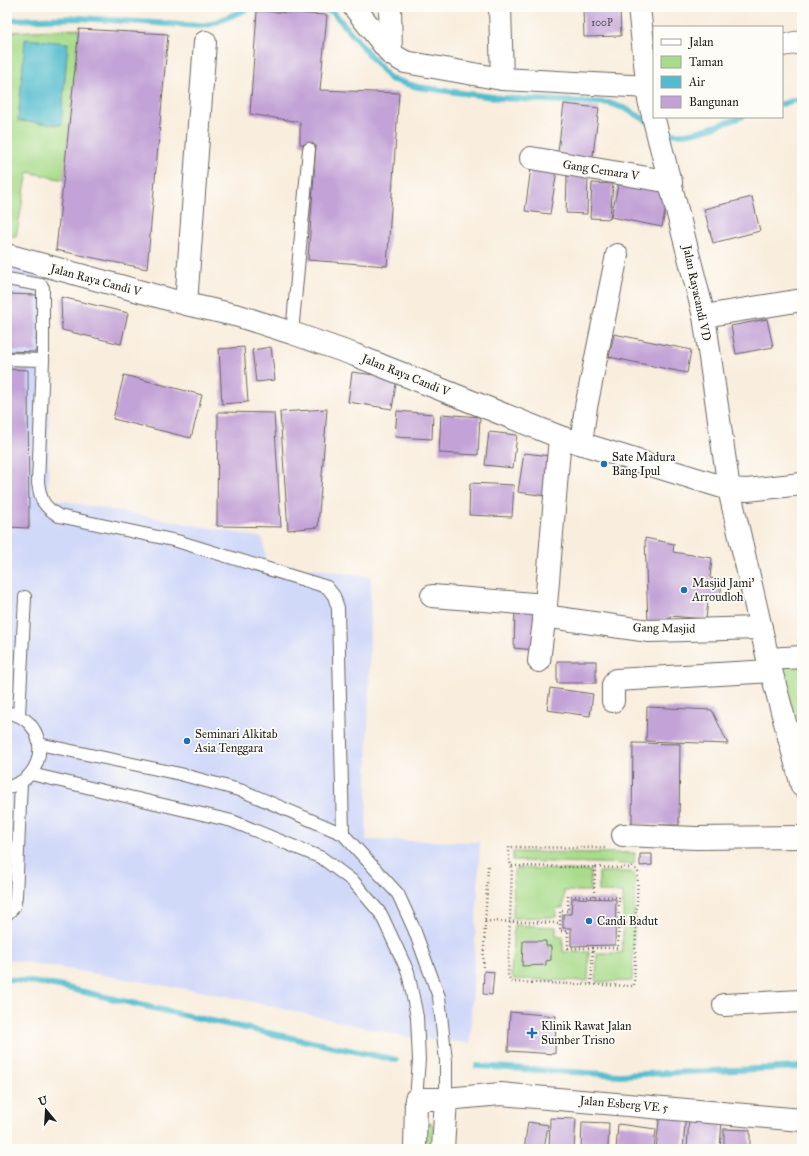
<svg xmlns="http://www.w3.org/2000/svg" width="809" height="1156" font-family="'IM FELL Great Primer',serif">
<style>
.built{fill:#d1d9f9}
.green{fill:#a8db8a;stroke:#627c53}
.water{fill:#51bccd;stroke:#366c74}
.lines{fill:none;stroke-linecap:round;stroke-linejoin:round}
.stream{stroke:#51bccd;stroke-width:6}
.building{fill:#c3a3d7}
.lane-casing{stroke:#696560;stroke-width:14}
.street-casing{stroke:#696560;stroke-width:24}
.secondary-casing{stroke:#696560;stroke-width:24}
.path{stroke:#696560;stroke-width:2.5;stroke-dasharray:1 3;stroke-linecap:butt}
.lane{stroke:#fff;stroke-width:12}
.street{stroke:#fff;stroke-width:22}
.secondary{stroke:#fff;stroke-width:22}
.poi-dot{fill:#1f6fb2;stroke:#fdfcf7;stroke-width:1.5}
.labels{text-anchor:middle;stroke-width:3.5;stroke-linejoin:round;paint-order:stroke}
.number-label{font-size:10px;fill:#463e4b}
.street-label{font-size:12px;fill:#1c1c1c;stroke:#fdfcf7}
.poi-label{font-size:12px;fill:#1c1c1c;stroke:#fdfcf7;text-anchor:start}
</style>
<rect width="100%" height="100%" fill="#fdfcf7"/>
<filter id="ink" filterUnits="userSpaceOnUse"><feTurbulence type="fractalNoise" baseFrequency=".025" numOctaves="2"/><feDisplacementMap in="SourceGraphic" scale="8" xChannelSelector="R" yChannelSelector="G"/><feConvolveMatrix kernelMatrix="1 2 1 2 8 2 1 2 1" color-interpolation-filters="sRGB"/></filter>
<filter id="wash" filterUnits="userSpaceOnUse"><feTurbulence type="fractalNoise" baseFrequency=".012" numOctaves="4" result="noise"/><feDisplacementMap in="SourceGraphic" scale="16" xChannelSelector="R" yChannelSelector="G"/><feGaussianBlur stdDeviation="0.9" result="paint"/><feColorMatrix in="noise" values="0 0 0 0 0 0 0 0 0 0 0 0 0 0 0 0 0 1.4 0 .05"/><feComposite in="paint" operator="in"/></filter>
<g filter="url(#wash)">
<rect width="100%" height="100%" fill="#f9eddd"/>
<polygon class="built" points="7,266 50,277 48,498 263,538 266,561 371,577 366,840 480,842 470,1043 411,1038 227,996 7,959"/>
<g class="green">
<polygon points="79,29 64,180 28,172 16,237 7,235 7,32"/>
<polygon points="802,661 802,747 778,663"/>
<polygon points="513,852 635,853 634,864 513,861"/>
<polygon points="517,868 591,871 590,891 564,891 563,908 556,908 556,917 513,918 514,870"/>
<polygon points="599,872 632,872 635,875 634,919 623,919 623,893 599,892"/>
<polygon points="514,925 556,927 556,935 563,936 563,952 589,952 588,981 514,979 511,974"/>
<polygon points="623,926 634,926 632,981 596,982 597,953 622,953"/>
<polygon points="427,1123 431,1123 434,1126 433,1149 422,1149 423,1127"/>
</g>
<polygon class="water" points="25,39 68,43 61,125 18,121"/>
<g class="lines">
<g class="stream">
<polyline points="312,7 333,12 390,79 418,87 500,98 609,103 626,109 649,122"/>
<polyline points="7,20 80,18 200,26 212,24 252,7"/>
<polyline points="782,104 802,98"/>
<path d="M663,131C682,142 722,123 742,117"/>
<polyline points="7,979 54,985 179,1014 396,1060"/>
<polyline points="477,1066 620,1075 802,1067"/>
</g>
</g>
<g id="blocks">
<g class="building">
<polygon points="620,7 621,36 584,37 583,9"/>
<polygon points="257,11 327,15 320,90 399,93 387,266 308,260 316,146 300,144 300,122 250,114"/>
<polygon points="79,29 168,34 147,269 56,250"/>
<polygon points="564,104 599,108 592,163 557,159"/>
<polygon points="531,168 557,171 550,214 525,211"/>
<polygon points="567,176 588,177 587,214 566,213"/>
<polygon points="619,181 669,192 662,227 611,217"/>
<polygon points="592,183 613,184 610,219 590,218"/>
<polygon points="752,197 760,231 713,243 704,209"/>
<polygon points="7,294 37,295 36,352 7,351"/>
<polygon points="61,297 128,313 121,344 62,330"/>
<polygon points="767,319 773,347 736,354 731,326"/>
<polygon points="614,334 691,350 687,373 609,357"/>
<polygon points="244,347 248,402 222,404 219,349"/>
<polygon points="271,347 275,380 256,382 252,350"/>
<polygon points="7,369 28,370 29,528 7,527"/>
<polygon points="352,372 397,378 392,409 348,402"/>
<polygon points="124,375 202,395 191,438 113,419"/>
<polygon points="327,409 318,527 288,530 280,412"/>
<polygon points="397,411 433,414 432,439 395,437"/>
<polygon points="218,412 274,413 281,527 217,526"/>
<polygon points="441,414 480,417 478,455 439,453"/>
<polygon points="489,432 517,435 513,468 485,465"/>
<polygon points="524,453 551,456 546,496 518,492"/>
<polygon points="470,483 514,485 512,517 469,515"/>
<polygon points="645,538 674,544 673,552 712,558 710,578 722,580 720,601 708,600 706,619 670,616 670,624 648,624"/>
<polygon points="515,607 538,609 535,650 514,648"/>
<rect x="557" y="661" width="39" height="22"/>
<polygon points="550,688 593,694 590,716 547,710"/>
<polygon points="647,707 712,710 728,744 646,741"/>
<polygon points="633,743 680,744 679,825 632,825"/>
<polygon points="640,854 652,854 652,865 640,866"/>
<polygon points="572,898 616,899 615,945 571,946 571,928 563,928 563,914 571,914"/>
<polygon points="523,941 546,941 546,946 551,946 551,960 546,961 546,965 522,966"/>
<polygon points="484,971 494,972 492,995 483,994"/>
<polygon points="510,1012 556,1016 555,1054 508,1051"/>
<polygon points="660,1111 686,1113 683,1149 656,1149"/>
<polygon points="689,1117 722,1120 720,1149 687,1149"/>
<polygon points="550,1118 576,1119 574,1149 549,1149"/>
<polygon points="528,1122 548,1125 544,1149 524,1149"/>
<polygon points="582,1122 609,1123 608,1149 581,1149"/>
<polygon points="618,1124 656,1129 654,1149 616,1149"/>
<polygon points="724,1129 750,1130 750,1149 724,1149"/>
</g>
</g>
</g>
<g filter="url(#ink)">
<use href="#blocks" fill-opacity="0" stroke="#696560" stroke-width="1"/>
<g class="lines">
<defs>
<g id="lane">
<polyline points="7,279 41,285 43,288 43,360"/>
<polyline points="292,333 309,149"/>
<path d="M7,359L43,360L38,483C41,501 43,506 59,516L177,541L327,587L334,596L338,608L343,834"/>
<path d="M7,712C15,714 23,717 29,723C50,746 37,782 7,787"/>
<polyline points="19,715 25,597"/>
<polyline points="39,744 180,774 243,791 343,834 398,894 414,929 439,997 446,1061 446,1099"/>
<polyline points="31,774 232,821 322,858 354,882 381,914 408,972 417,1017 419,1060 416,1099"/>
<polyline points="7,914 14,907 16,896 21,782"/>
</g>
<g id="street">
<polyline points="354,7 391,54 405,62 502,79 648,87"/>
<polyline points="390,7 391,54"/>
<polyline points="500,7 502,79"/>
<polyline points="639,7 649,100 704,316 729,489 747,490 802,484"/>
<polyline points="782,45 802,42"/>
<polyline points="531,158 671,182"/>
<polyline points="186,304 205,42"/>
<polyline points="704,316 802,300"/>
<polyline points="581,443 586,407 617,255"/>
<polyline points="432,596 546,605 560,437"/>
<polyline points="544,616 649,631 761,628"/>
<polyline points="768,659 802,657"/>
<polyline points="539,661 546,605"/>
<polyline points="613,701 613,685 616,680 771,671"/>
<polyline points="623,835 696,838 802,837"/>
<polyline points="724,1005 802,1001"/>
<polyline points="415,1149 416,1099 446,1099 501,1094 802,1120"/>
<polyline points="443,1149 446,1099"/>
</g>
<polyline id="secondary" points="7,255 186,304 239,316 292,333 355,355 560,437 729,489 768,659 802,786"/>
</defs>
<use href="#lane" class="lane-casing"/>
<use href="#street" class="street-casing"/>
<use href="#secondary" class="secondary-casing"/>
<g class="path">
<polyline points="512,866 635,868 638,872 634,986 512,982 508,976 512,866 509,861 509,847 606,848"/>
<polyline points="594,896 595,867"/>
<polyline points="485,921 560,923 560,931 568,931 568,948 618,948 619,897 568,896 568,911 560,911 560,923"/>
<polyline points="618,923 636,923"/>
<polyline points="483,967 488,866"/>
<polyline points="591,984 593,948"/>
</g>
<use href="#lane" class="lane"/>
<use href="#street" class="street"/>
<use href="#secondary" class="secondary"/>
</g>
</g>
<g class="poi-dot">
<circle cx="604" cy="464" r="4"/>
<circle cx="684" cy="590" r="4"/>
<circle cx="187" cy="741" r="4"/>
<circle cx="589" cy="921" r="4"/>
<path d="M530 1027h4v4h4v4h-4v4h-4v-4h-4v-4h4z"/>
</g>
<g class="labels">
<g class="number-label">
<text x="602" y="26">100P</text>
</g>
<g class="street-label">
<text transform="translate(601 170) rotate(9)" y="4">Gang Cemara V</text>
<text transform="translate(96 280) rotate(15)" y="4">Jalan Raya Candi V</text>
<text transform="translate(697 293) rotate(78)" y="4">Jalan Rayacandi VD</text>
<text transform="translate(406 375) rotate(22)" y="4">Jalan Raya Candi V</text>
<text transform="translate(664 628) rotate(1)" y="4">Gang Masjid</text>
<text transform="translate(624 1104) rotate(5)" y="4">Jalan Esberg VE 5</text>
</g>
<g class="poi-label">
<text x="612" y="461">Sate Madura<tspan x="612" dy="14">Bang Ipul</tspan></text>
<text x="692" y="587">Masjid Jami'<tspan x="692" dy="14">Arroudloh</tspan></text>
<text x="195" y="738">Seminari Alkitab<tspan x="195" dy="14">Asia Tenggara</tspan></text>
<text x="597" y="925">Candi Badut</text>
<text x="541" y="1030">Klinik Rawat Jalan<tspan x="541" dy="14">Sumber Trisno</tspan></text>
</g>
</g>
<rect width="809" height="1156" fill="none" stroke="#fdfcf7" stroke-width="24"/>
<rect x="653" y="26" width="130" height="92" fill="#fdfcf7" stroke="#a3a29f"/>
<rect x="661" y="39" width="20" height="6" fill="#ffffff" stroke="#a3a29f"/>
<text x="689" y="46" font-size="12" fill="#1c1c1c">Jalan</text>
<rect x="661" y="56" width="20" height="12" fill="#a8db8a" stroke="#a3a29f"/>
<text x="689" y="66" font-size="12" fill="#1c1c1c">Taman</text>
<rect x="661" y="76" width="20" height="12" fill="#51bccd" stroke="#a3a29f"/>
<text x="689" y="86" font-size="12" fill="#1c1c1c">Air</text>
<rect x="661" y="96" width="20" height="12" fill="#c3a3d7" stroke="#a3a29f"/>
<text x="689" y="106" font-size="12" fill="#1c1c1c">Bangunan</text>
<g transform="translate(46 1110) rotate(342)" stroke="#fdfcf7" stroke-width="3" paint-order="stroke">
<path d="M0-3L7 15L0 10L-7 15Z" fill="#1c1c1c"/>
<text y="-6" font-size="11" font-weight="bold" text-anchor="middle" fill="#1c1c1c">U</text>
</g>
</svg>
